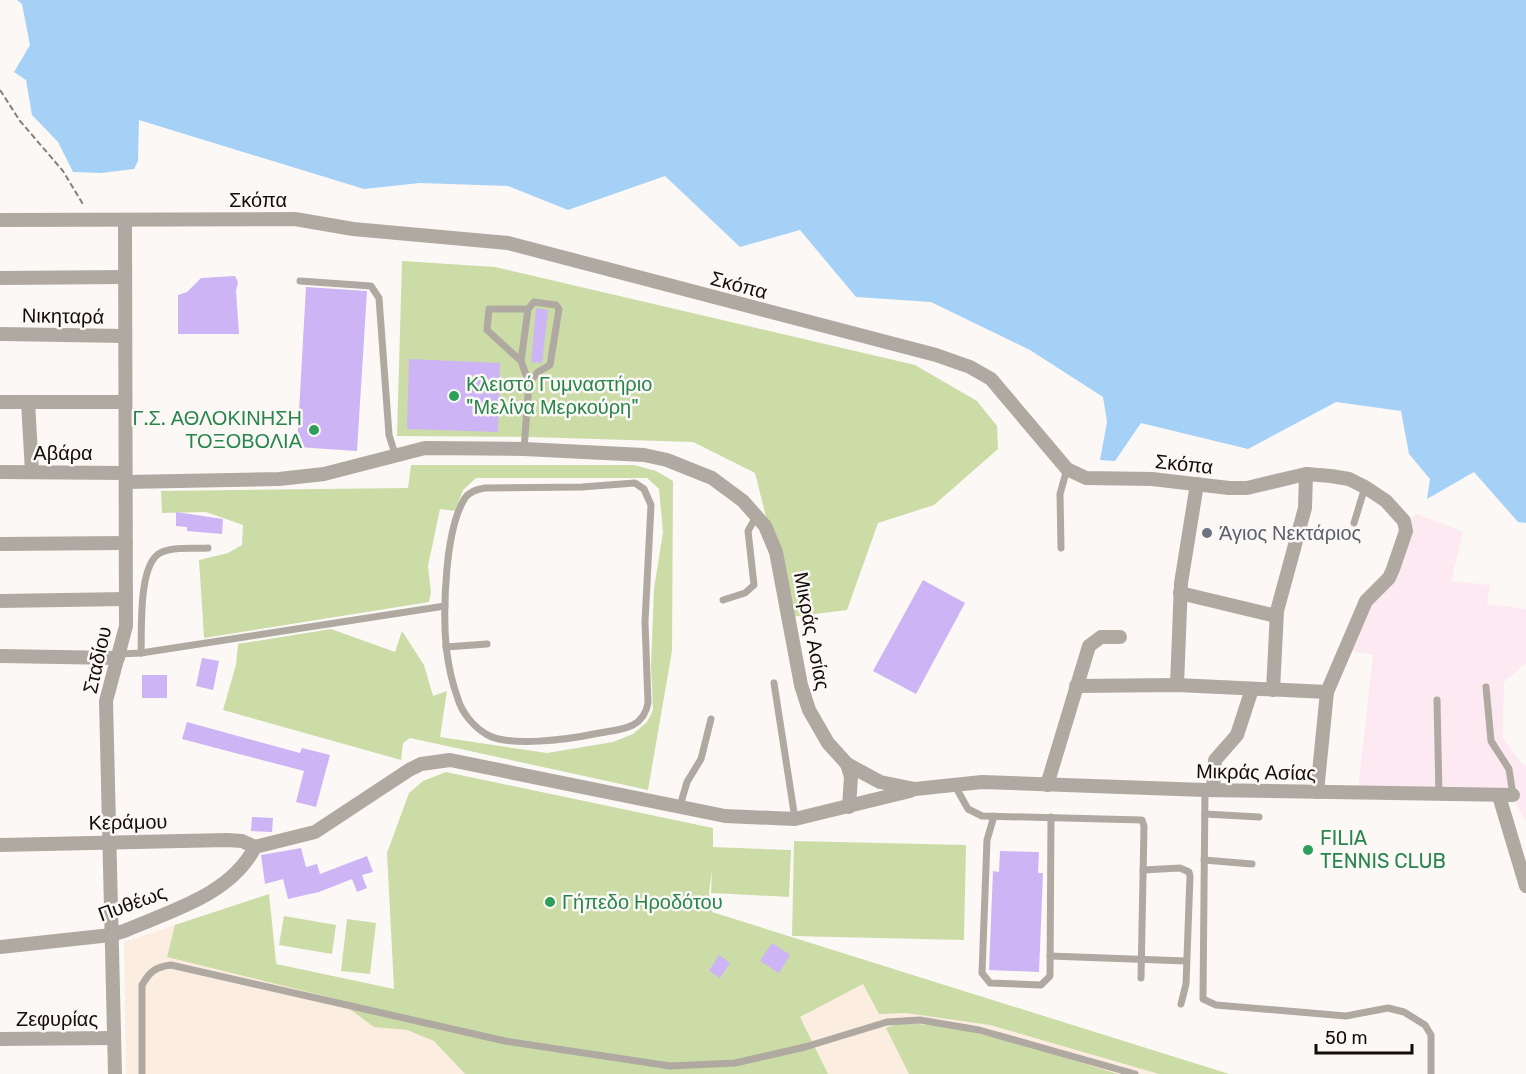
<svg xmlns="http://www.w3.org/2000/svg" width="1526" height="1074" font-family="Rubik,sans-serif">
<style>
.industrial{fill:#fde9f1}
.built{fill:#fcede1}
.green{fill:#cbdca7}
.water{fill:#a6d1f7}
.building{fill:#cdb4f5}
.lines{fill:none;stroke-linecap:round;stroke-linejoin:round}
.path{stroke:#85807c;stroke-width:2;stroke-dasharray:6 3;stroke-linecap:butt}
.lane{stroke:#afa9a2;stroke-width:7}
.street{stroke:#afa9a2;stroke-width:14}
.leisure-dot{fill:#2e9e5b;stroke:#fcf8f5;stroke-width:2}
.worship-dot{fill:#6b7280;stroke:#fcf8f5;stroke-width:2}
.labels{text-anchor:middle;stroke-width:5;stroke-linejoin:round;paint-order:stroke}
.street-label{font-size:20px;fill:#130d08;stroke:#fcf8f5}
.leisure-label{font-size:20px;fill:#27864d;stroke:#fcf8f5;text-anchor:start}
.worship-label{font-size:20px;fill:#5b616d;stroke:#fcf8f5;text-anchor:start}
</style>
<rect width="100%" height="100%" fill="#fcf8f5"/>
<polygon class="industrial" points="1414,513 1463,532 1451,581 1490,585 1487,604 1526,609 1526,663 1504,682 1503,738 1523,765 1526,765 1526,821 1508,791 1358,790 1373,655 1352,651 1367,606 1395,573"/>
<polygon class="built" points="269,894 277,964 394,989 738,921 1229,1074 126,1074 124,942"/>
<g class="green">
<polygon points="402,261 495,267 915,365 977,401 997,426 998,449 934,505 878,523 847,610 791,617 755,473 693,442 531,437 397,436"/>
<polygon points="411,465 634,465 656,471 673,481 672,651 648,790 410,738 403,743 401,760 223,710 236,665 238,644 331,629 395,652 402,631 424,665 433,696 447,691 440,737 547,753 613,742 633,734 647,722 653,710 651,665 654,589 663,532 659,489 647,478 476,478 463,490 455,511 440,509 428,566 431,592 429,602 204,638 199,560 228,553 242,545 243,525 206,512 162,513 161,491 408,488"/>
<polygon points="446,772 713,828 713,847 791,850 789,897 711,893 712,870 709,893 712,912 1229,1074 1159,1074 990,1025 906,1013 879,1014 863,984 800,1017 828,1074 465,1074 434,1041 407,1030 374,1027 336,999 167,957 175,925 269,894 276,964 394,989 387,853 409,793 423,781"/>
<polygon points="794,841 966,845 964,940 792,936"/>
<polygon points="284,916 336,925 332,954 279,945"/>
<polygon points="347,919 376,923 370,974 341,971"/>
<path d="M900,1023C974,1025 1047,1053 1118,1074H909L886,1028Z"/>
</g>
<polygon class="water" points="17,0 1526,0 1526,523 1518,522 1474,472 1427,499 1430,479 1409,454 1401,411 1336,402 1248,449 1141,423 1115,461 1100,460 1107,422 1103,397 1030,350 931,302 856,297 800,230 740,247 665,176 568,210 508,186 420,183 364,189 139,120 138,161 134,169 101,173 73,172 58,142 32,115 26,80 14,72 30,45 22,4"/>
<g class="building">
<polygon points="235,276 238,282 236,291 239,334 178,334 178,295 187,292 201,278"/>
<polygon points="306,287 367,291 357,451 297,447"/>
<polygon points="536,308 548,310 542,363 531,362"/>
<polygon points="409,359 500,363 498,432 407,429"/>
<polygon points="176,512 223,519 222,534 187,531 187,527 176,526"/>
<polygon points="923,580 965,603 916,694 873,671"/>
<polygon points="202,658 219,661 213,690 196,686"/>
<rect x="142" y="675" width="25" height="23"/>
<polygon points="187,722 300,753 302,748 330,755 316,807 296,802 304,771 182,739"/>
<polygon points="252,817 273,818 272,832 251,831"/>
<polygon points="301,848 306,867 317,864 320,874 367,856 373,872 362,875 367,888 357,892 352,879 319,892 288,899 283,879 265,884 261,855"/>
<polygon points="1000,851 1039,852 1038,873 1043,873 1039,972 989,970 993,871 999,872"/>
<polygon points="772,943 790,955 779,973 760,961"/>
<polygon points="719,955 730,963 720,978 709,971"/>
</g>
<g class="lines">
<polyline class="path" points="0,90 20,121 63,171 84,206"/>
<g class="lane">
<polyline points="300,281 371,286 379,298 389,435 396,457"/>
<polyline points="521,361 528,309 534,302 556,305 559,309 550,365 538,372 529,383"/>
<polyline points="524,449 529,383 521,361 487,330 489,309 528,309"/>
<path d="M635,483L644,489L651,505L645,622L648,703C643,731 618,729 594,734C570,739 507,748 486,734C474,727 462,713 458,699C452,683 448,663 446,646C443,609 445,529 465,498C470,491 477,489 485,488L582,487Z"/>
<polyline points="1354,523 1365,487"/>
<polyline points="1061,548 1060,494 1067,469"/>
<polyline points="723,600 745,593 754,585 748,531 757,515"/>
<polyline points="446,647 487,644"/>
<path d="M141,653C142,630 138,565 160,553C173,546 194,549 208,548"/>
<polyline points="120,654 141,653 445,606"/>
<polyline points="774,683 795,819"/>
<polyline points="1486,687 1491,741 1509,769 1513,795"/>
<polyline points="1437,700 1439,795"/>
<polyline points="954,784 968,809 982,816 1142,820 1144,826 1141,978"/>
<polyline points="1205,790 1203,999 1216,1005 1346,1016 1388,1008 1404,1012 1425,1025 1431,1035 1431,1074"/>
<polyline points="680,806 687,782 701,759 711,719"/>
<polyline points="1205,814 1259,817"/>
<polyline points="994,816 987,840 982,973 990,983 1041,985 1050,976 1051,817"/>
<polyline points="1204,860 1252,864"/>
<polyline points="1143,870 1180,868 1189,872 1190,876 1186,984 1181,1004"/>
<polyline points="1050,956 1186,961"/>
<path d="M142,1074V985C150,971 156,967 171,965L505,1041L670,1066L735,1063L805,1047L887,1022L920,1020L979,1030L1135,1074"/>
</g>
<g class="street">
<polyline points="0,220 295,219 353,229 508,243 936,355 970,367 991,379 1067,469 1086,478 1152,479 1229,488 1247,488 1306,474 1331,476 1349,479 1365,487 1386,501 1404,521 1406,531 1393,569 1389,578 1366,601 1327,692 1317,792"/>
<polyline points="0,278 125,277"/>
<polyline points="0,334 125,336"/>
<polyline points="0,402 125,402"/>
<polyline points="28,402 32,472"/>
<polyline points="0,472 125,473"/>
<polyline points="126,482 279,479 324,474 425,448 524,449 644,455 667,460 712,478 743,501 765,526 776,552 801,685 809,710 828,743 847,764 880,782 915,789 982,782 1205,790 1513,795"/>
<polyline points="0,544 126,543"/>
<polyline points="1180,593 1276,616"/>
<polyline points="0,601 126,599"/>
<polyline points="0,656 118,658"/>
<polyline points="1177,685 1181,583 1197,484"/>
<polyline points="1076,686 1177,685 1327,692"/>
<polyline points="1273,690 1277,611 1305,508 1306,474"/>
<polyline points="847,764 851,777 849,807"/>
<polyline points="1047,785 1089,646 1101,637 1120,637"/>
<polyline points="1213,790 1215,760 1237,735 1252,689"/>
<polyline points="1499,796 1526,886"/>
<polyline points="0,845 227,840 242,841 255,847"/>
<polyline points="255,847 315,832 409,770 421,764 450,760 725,816 795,819 910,791"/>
<path d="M0,947L111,935L124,931C170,911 231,895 255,847"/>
<polyline points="0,1039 114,1038"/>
<polyline points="115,1074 106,701 126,626 125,220"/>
</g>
</g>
<g class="leisure-dot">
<circle cx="454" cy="396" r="6"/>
<circle cx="314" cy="430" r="6"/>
<circle cx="1308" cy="850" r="6"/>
<circle cx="550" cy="902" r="6"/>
</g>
<circle class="worship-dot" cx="1207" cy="533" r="6"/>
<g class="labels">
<g class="street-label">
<text x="258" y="207">Σκόπα</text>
<text transform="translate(739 285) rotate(15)" y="7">Σκόπα</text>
<text transform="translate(63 316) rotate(1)" y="7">Νικηταρά</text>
<text x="63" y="460">Αβάρα</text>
<text transform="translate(1184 464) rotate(6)" y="7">Σκόπα</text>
<text transform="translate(812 631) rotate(79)" y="7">Μικράς Ασίας</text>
<text transform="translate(97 660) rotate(-77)" y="7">Σταδίου</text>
<text transform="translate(1256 772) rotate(1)" y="7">Μικράς Ασίας</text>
<text transform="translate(128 822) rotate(-1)" y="7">Κεράμου</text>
<text transform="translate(132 903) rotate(-20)" y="7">Πυθέως</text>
<text x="57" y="1026">Ζεφυρίας</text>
</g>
<g class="leisure-label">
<text x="466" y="391">Κλειστό Γυμναστήριο<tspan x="466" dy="23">"Μελίνα Μερκούρη"</tspan></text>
<text x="302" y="425" text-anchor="end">Γ.Σ. ΑΘΛΟΚΙΝΗΣΗ<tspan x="302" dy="23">ΤΟΞΟΒΟΛΙΑ</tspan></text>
<text x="1320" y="845">FILIA<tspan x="1320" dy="23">TENNIS CLUB</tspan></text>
<text x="562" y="909">Γήπεδο Ηροδότου</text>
</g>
<g class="worship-label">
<text x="1219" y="540">Άγιος Νεκτάριος</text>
</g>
</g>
<path d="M1316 1044v9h96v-9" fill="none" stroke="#130d08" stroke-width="3"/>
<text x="1325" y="1044" font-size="18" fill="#130d08" stroke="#fcf8f5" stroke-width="4.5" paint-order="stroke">50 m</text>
</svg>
